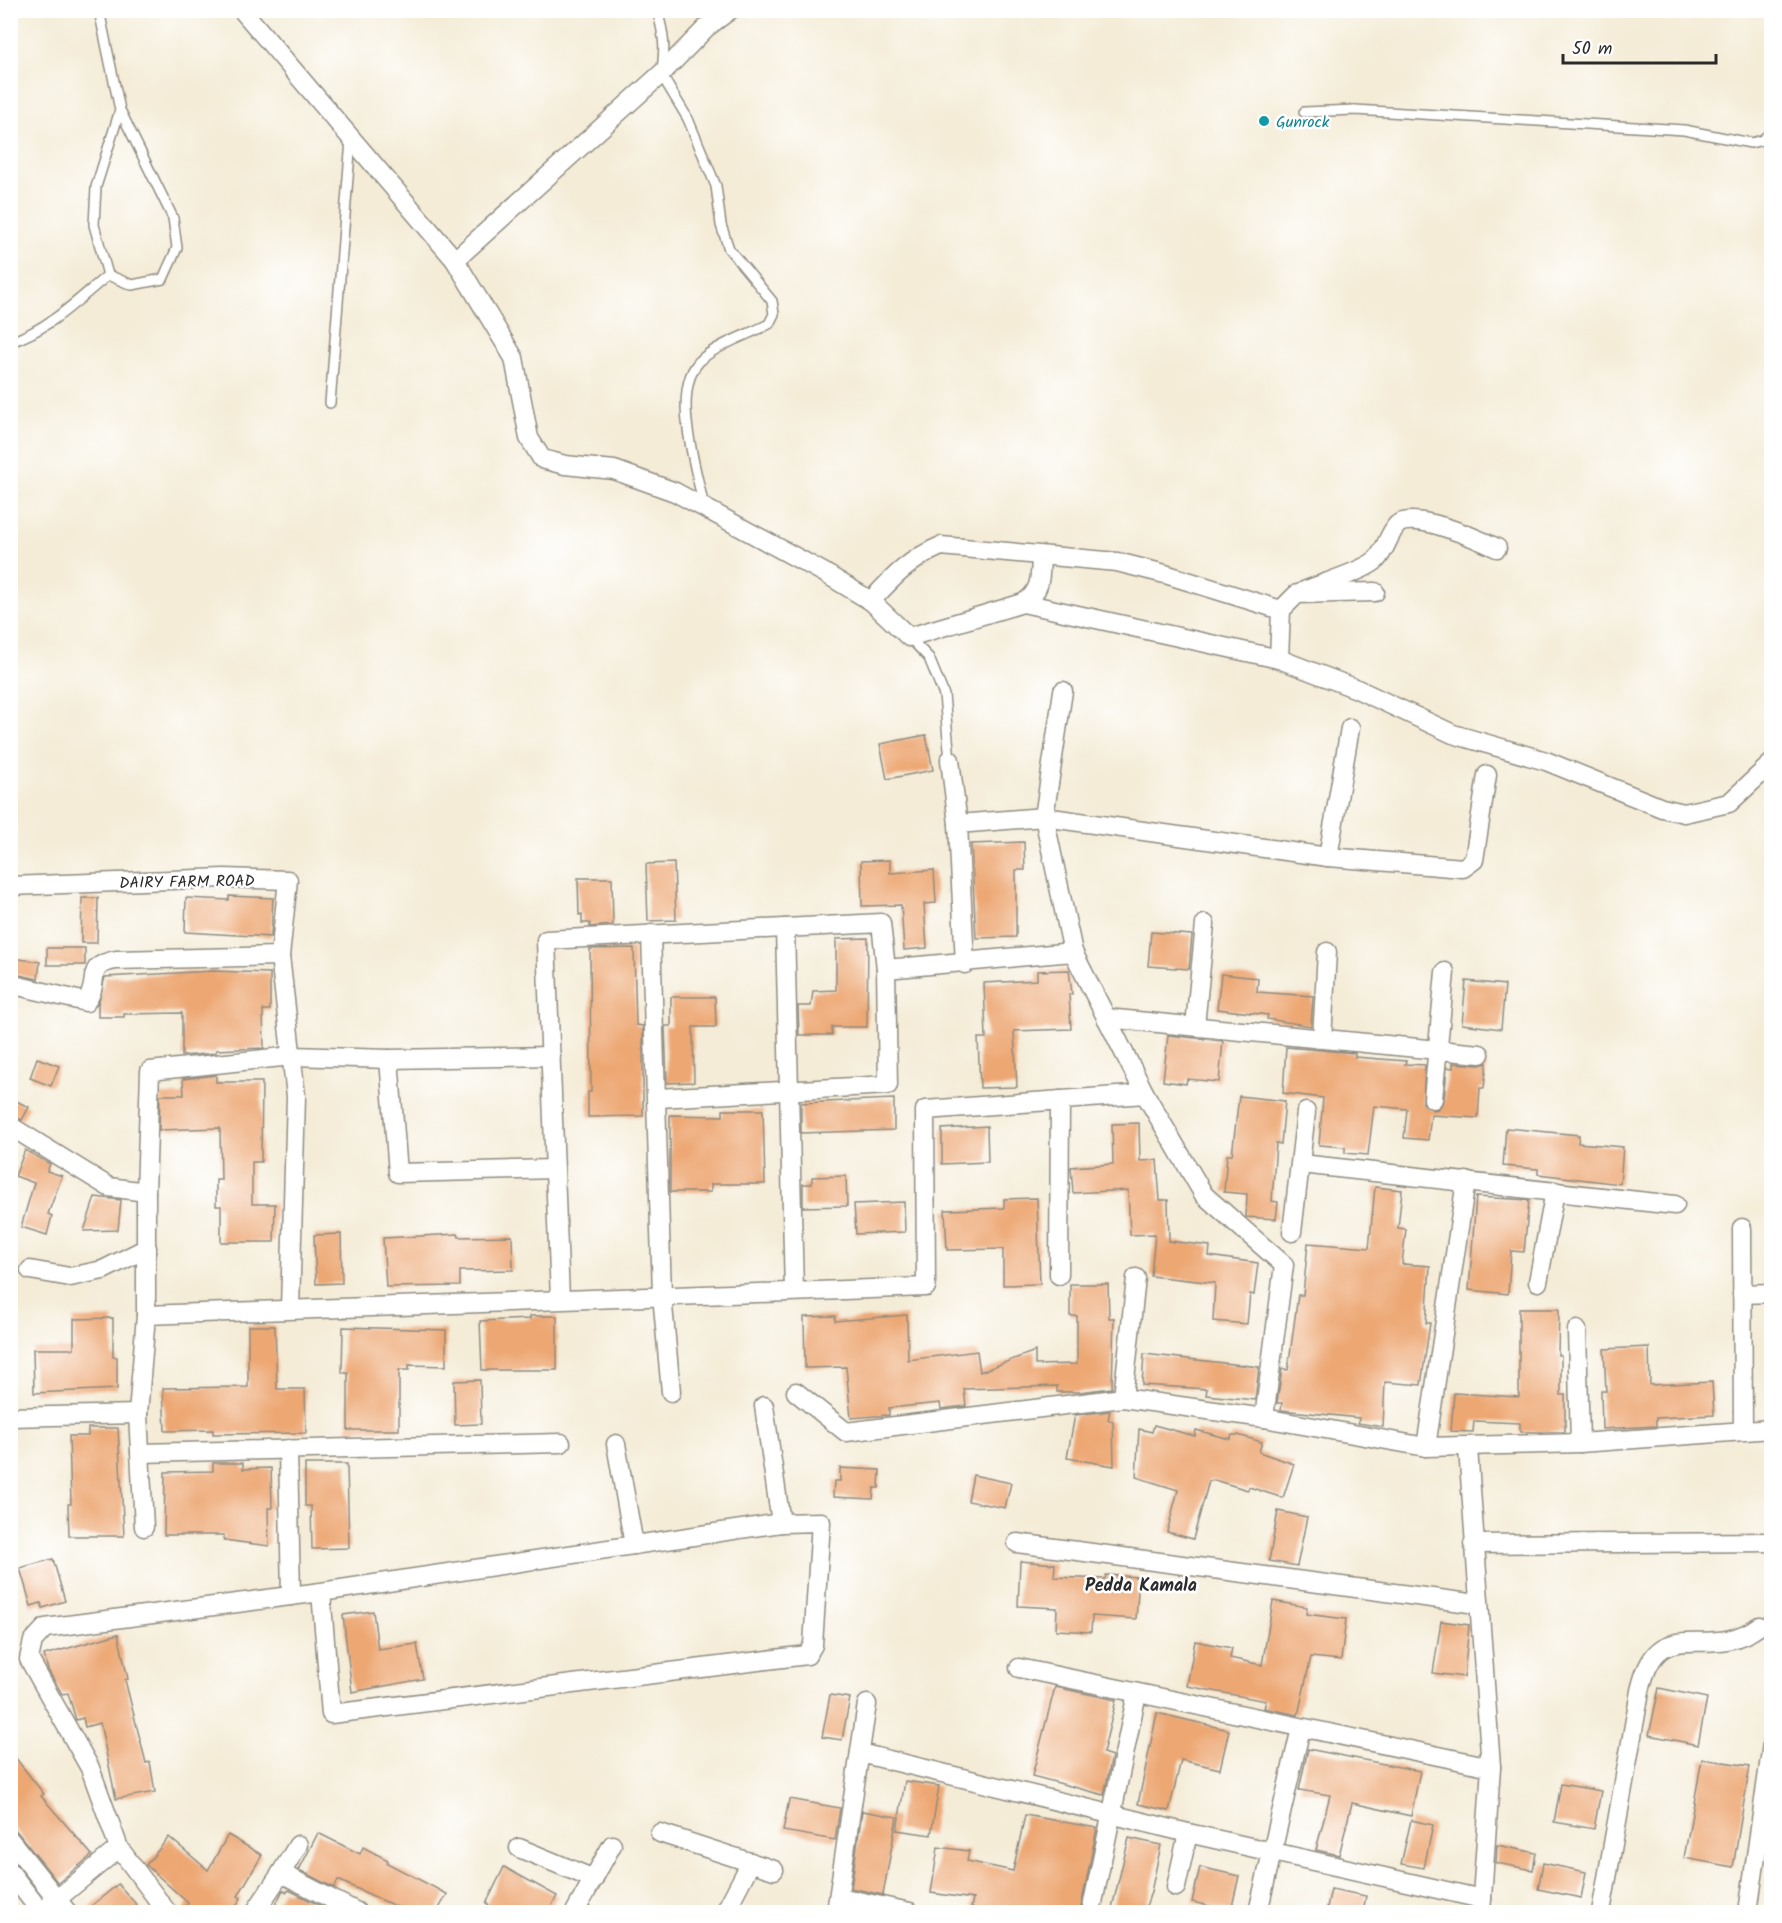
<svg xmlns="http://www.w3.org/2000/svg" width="1782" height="1923" font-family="Kalam,sans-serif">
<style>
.building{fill:#eda773}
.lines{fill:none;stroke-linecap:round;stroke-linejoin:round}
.service-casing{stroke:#908c81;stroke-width:12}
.minor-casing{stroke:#908c81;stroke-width:21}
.service{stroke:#fff;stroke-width:9}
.minor{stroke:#fff;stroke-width:18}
.culture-dot{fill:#0f9aa8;stroke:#fff;stroke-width:2}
.labels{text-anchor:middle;stroke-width:5;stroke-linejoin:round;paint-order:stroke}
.culture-label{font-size:16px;fill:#0d838f;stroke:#fff;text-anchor:start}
.street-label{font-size:16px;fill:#2b2b2b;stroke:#fff}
.neighbourhood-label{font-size:18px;font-weight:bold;fill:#2b2b2b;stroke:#fff}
</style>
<rect width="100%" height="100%" fill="#fff"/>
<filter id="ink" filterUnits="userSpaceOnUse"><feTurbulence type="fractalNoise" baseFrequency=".0167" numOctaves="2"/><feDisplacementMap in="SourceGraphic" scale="12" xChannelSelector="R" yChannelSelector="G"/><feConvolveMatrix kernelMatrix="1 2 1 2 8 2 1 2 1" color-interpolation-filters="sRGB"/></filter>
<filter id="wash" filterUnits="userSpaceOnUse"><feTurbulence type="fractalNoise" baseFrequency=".008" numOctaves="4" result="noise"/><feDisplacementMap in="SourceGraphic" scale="24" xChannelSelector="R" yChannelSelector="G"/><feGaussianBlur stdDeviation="1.35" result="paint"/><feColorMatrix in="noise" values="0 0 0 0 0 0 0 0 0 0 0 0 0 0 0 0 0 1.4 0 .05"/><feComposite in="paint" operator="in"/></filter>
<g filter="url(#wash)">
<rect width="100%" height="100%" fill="#f4ecd7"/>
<g id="blocks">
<g class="building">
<polygon points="926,735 933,770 887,779 880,744"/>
<polygon points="1024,842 1025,870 1016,870 1016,937 976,938 971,844"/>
<polygon points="890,860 890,873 934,870 936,903 924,904 927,948 904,950 901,905 862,906 861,861"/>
<polygon points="674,863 676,920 648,921 646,864"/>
<polygon points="578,878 612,878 613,925 590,927 590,923 582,923 582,914 579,915"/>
<polygon points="229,896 273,898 271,937 185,932 186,898 229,900"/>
<polygon points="82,898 98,898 97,943 81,943"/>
<polygon points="1151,932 1192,935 1189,969 1148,966"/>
<polygon points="868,938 867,1027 832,1027 832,1035 799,1035 798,1006 811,1006 813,991 836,990 836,939"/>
<rect x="47" y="948" width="38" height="17"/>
<polygon points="634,948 636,1025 643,1026 643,1116 588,1117 588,1092 591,1092 590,949"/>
<polygon points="12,958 40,962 38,979 10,973"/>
<polygon points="1069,970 1072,994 1069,994 1071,1029 1014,1031 1017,1087 980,1088 978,1038 986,1038 984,983 1037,980 1037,971"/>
<polygon points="212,971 270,973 270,1010 263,1010 264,1048 216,1050 216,1053 182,1056 182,1013 124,1014 124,1017 98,1017 98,1004 105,977"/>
<polygon points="1221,974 1258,978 1257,992 1313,996 1311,1026 1267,1019 1268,1015 1217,1009"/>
<polygon points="1466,981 1505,985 1501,1029 1462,1024"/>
<polygon points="671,997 715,997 716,1027 693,1027 694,1082 667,1083 665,1026 671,1026"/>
<polygon points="1168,1035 1223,1041 1219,1082 1187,1079 1186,1084 1163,1081"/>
<polygon points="1286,1047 1355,1053 1355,1057 1406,1061 1405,1064 1425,1065 1423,1103 1433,1110 1438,1109 1444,1101 1447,1067 1453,1068 1453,1063 1479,1065 1487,1063 1484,1088 1480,1088 1478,1118 1431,1115 1428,1140 1404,1138 1407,1109 1374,1106 1368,1155 1345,1153 1345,1147 1319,1145 1323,1098 1283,1093"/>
<polygon points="37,1058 59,1066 51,1086 30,1078"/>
<polygon points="216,1075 216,1082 262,1082 261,1162 252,1162 252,1204 275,1204 274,1242 221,1242 221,1206 216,1206 216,1180 221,1180 220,1128 159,1130 160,1095 184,1095 183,1079"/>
<polygon points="1239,1096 1285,1101 1281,1144 1276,1143 1272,1201 1278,1202 1276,1219 1246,1217 1247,1194 1224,1192 1227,1155 1232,1155"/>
<polygon points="10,1098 29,1107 22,1120 10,1115"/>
<polygon points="894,1099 894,1130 801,1133 801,1103"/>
<polygon points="723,1110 763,1110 765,1184 711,1184 711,1192 670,1192 670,1115 723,1116"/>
<polygon points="1139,1123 1140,1161 1157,1160 1160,1200 1168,1200 1169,1241 1210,1246 1209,1256 1258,1263 1254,1295 1250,1294 1247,1324 1213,1321 1215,1283 1151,1276 1155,1234 1130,1235 1128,1190 1073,1193 1071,1167 1113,1164 1112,1124"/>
<polygon points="987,1126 988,1162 942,1164 942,1129"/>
<polygon points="1506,1128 1579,1135 1578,1143 1623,1147 1620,1184 1538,1174 1538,1169 1503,1166"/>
<polygon points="25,1150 50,1164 47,1171 62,1176 48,1214 52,1216 47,1235 21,1227 34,1183 15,1176"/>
<polygon points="846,1176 847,1206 803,1207 803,1184 812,1184 812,1177"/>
<polygon points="1375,1187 1402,1190 1398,1228 1406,1229 1402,1264 1430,1266 1426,1323 1430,1323 1421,1385 1385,1382 1383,1427 1358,1423 1359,1418 1281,1410 1282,1403 1277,1403 1282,1369 1288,1370 1298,1295 1303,1295 1308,1243 1369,1248"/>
<polygon points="95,1197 121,1200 118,1230 84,1231"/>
<polygon points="1476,1197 1529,1200 1524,1252 1511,1251 1508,1294 1469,1290"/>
<polygon points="1037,1198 1040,1284 1003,1285 1003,1249 947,1250 945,1210 1004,1208 1004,1199"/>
<polygon points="904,1202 905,1232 856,1234 854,1204"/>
<polygon points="341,1234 342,1283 316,1284 314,1235"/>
<polygon points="458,1234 459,1237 512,1236 513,1270 460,1271 460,1286 386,1287 383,1238"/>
<polygon points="1070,1284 1108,1284 1109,1318 1114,1318 1112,1388 1079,1392 1057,1392 1057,1386 964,1389 966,1406 941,1409 940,1403 889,1408 889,1415 851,1418 846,1367 805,1368 804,1317 835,1316 835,1321 907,1315 908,1360 977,1351 980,1372 1035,1351 1035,1365 1077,1364 1077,1316 1070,1316"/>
<polygon points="1519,1309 1559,1309 1558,1355 1561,1355 1561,1395 1565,1395 1565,1432 1520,1432 1520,1423 1474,1421 1473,1432 1451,1431 1454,1393 1519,1397"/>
<polygon points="530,1316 557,1316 557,1370 482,1370 480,1321 530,1319"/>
<polygon points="113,1318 113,1357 117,1357 117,1389 34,1393 33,1349 74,1349 74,1319"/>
<polygon points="248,1326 275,1326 277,1389 305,1389 306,1433 213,1434 213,1430 165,1431 163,1388 248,1387"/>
<polygon points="343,1327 446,1330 446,1366 409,1365 409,1370 399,1370 399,1430 348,1430 348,1373 342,1373"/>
<polygon points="1649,1347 1650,1385 1712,1382 1714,1415 1656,1418 1656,1426 1602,1429 1601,1391 1606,1391 1604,1349"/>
<polygon points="1144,1354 1259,1367 1255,1400 1206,1395 1207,1389 1142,1385"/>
<polygon points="480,1380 481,1424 455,1425 454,1381"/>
<polygon points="1110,1411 1108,1420 1113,1421 1114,1466 1067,1458 1075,1415"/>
<polygon points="1154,1425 1195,1436 1196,1430 1230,1439 1232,1435 1238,1435 1262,1442 1259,1452 1294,1464 1283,1498 1249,1487 1248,1490 1214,1480 1209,1481 1193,1539 1167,1532 1178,1490 1136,1477 1139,1429 1152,1432"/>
<polygon points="88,1428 118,1428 124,1536 69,1536 68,1504 71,1504 69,1436 88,1436"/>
<polygon points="213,1463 243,1463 243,1469 271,1468 272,1508 268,1508 269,1546 224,1540 224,1535 164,1535 165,1472 213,1471"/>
<polygon points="305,1464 347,1464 349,1548 312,1549 311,1506 305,1506"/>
<polygon points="840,1468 880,1470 879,1488 874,1488 873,1499 833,1497 834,1481 840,1481"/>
<polygon points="973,1475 1011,1483 1005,1508 968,1501"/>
<polygon points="1278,1511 1307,1517 1297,1566 1269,1561"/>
<polygon points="53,1559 65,1601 43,1608 41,1603 31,1606 20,1568"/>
<polygon points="1020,1561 1055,1564 1054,1577 1105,1579 1106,1575 1139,1577 1136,1619 1092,1616 1091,1632 1056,1630 1057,1608 1018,1606"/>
<polygon points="1273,1601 1307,1607 1306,1614 1346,1619 1341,1660 1311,1657 1298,1715 1264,1708 1266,1701 1187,1686 1195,1641 1232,1648 1230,1658 1262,1665"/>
<polygon points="373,1611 378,1649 417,1644 423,1679 352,1692 343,1615"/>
<polygon points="1441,1621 1469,1625 1464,1677 1433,1673"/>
<polygon points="118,1634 128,1679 125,1680 146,1763 150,1762 155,1792 116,1799 100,1723 85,1727 83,1718 76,1720 68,1693 62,1694 48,1670 44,1655"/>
<polygon points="1055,1687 1116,1700 1103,1753 1112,1756 1104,1795 1032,1776"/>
<polygon points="1659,1688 1707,1698 1698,1745 1649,1735"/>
<polygon points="830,1695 850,1698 842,1740 822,1737"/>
<polygon points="1157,1713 1229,1730 1220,1769 1181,1760 1169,1811 1138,1804"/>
<polygon points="1308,1749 1420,1771 1411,1816 1352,1803 1339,1855 1316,1850 1330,1795 1299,1790"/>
<polygon points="10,1751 44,1794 41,1796 92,1855 58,1883 10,1823"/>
<polygon points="1702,1759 1750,1766 1733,1867 1684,1858"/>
<polygon points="905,1781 939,1786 931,1835 897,1830"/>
<polygon points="1561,1784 1601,1791 1594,1829 1554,1822"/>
<polygon points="789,1799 840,1808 835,1840 783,1831"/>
<polygon points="862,1811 897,1817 883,1895 851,1888"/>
<polygon points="1025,1815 1097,1828 1080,1912 992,1912 971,1908 973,1899 931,1893 938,1847 969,1851 967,1861 1013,1871"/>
<polygon points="1411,1820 1433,1825 1424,1868 1401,1864"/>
<polygon points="318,1833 360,1854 363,1847 388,1860 387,1863 447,1894 437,1912 408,1912 338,1880 334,1888 299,1870"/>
<polygon points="228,1835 262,1855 238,1896 241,1898 233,1912 183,1912 188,1903 146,1865 169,1837 208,1870"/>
<polygon points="1129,1838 1161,1845 1151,1892 1144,1912 1111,1912"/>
<polygon points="1497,1845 1536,1853 1533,1870 1496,1863"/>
<polygon points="1543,1863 1586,1872 1581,1898 1538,1889"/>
<polygon points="504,1867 557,1896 548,1912 503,1912 486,1904"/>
<polygon points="1200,1867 1239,1876 1231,1911 1192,1902"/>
<polygon points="118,1884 143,1912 84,1912"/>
<polygon points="1331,1889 1366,1896 1363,1912 1326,1912"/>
<polygon points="283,1890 287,1892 289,1890 323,1907 321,1912 272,1912"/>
</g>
</g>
</g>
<g filter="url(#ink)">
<use href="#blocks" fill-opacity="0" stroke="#908c81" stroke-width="1.5"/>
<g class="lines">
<defs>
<g id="service">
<polyline points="99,10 120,110 173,218 177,248 163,279 132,285 108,275 94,225 96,187 120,110"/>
<path d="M657,10C664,34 666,50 661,74L688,119L716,186L721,225L729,249L772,301L774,314L769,324C750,334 719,344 703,358C668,386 697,469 704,508"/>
<polyline points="1304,112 1355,110 1684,130 1751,143 1762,140 1772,132"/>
<path d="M10,342C48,330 79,299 108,275"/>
<polyline points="330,403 351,140"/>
<polyline points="909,637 929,658 944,695 950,760"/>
</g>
<g id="minor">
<polyline points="242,10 455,260"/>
<path d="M730,10L707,27L661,74L455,260L514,358L529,438L542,459L565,465L614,470L675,492L823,572L871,601L909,637L1023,603C1042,592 1040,576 1041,556"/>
<path d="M1304,591C1321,584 1364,571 1376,560C1386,550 1388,535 1397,525C1413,510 1480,540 1497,548"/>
<polyline points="1375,592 1297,594 1281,610 1279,659 1357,689 1453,734 1546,761 1662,808 1684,813 1729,803 1772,763"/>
<path d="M871,601C893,577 910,559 941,546L1117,562L1165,574L1281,610"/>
<polyline points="1023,603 1279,659"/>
<polyline points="1063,691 1044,817 1073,952"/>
<polyline points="950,760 958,824 965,964"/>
<polyline points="958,824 1044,817 1328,857 1463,868 1474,860 1487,775"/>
<polyline points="1328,857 1350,728"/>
<polyline points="10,886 224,878 288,880 280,956"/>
<polyline points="785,928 794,1291"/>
<polyline points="651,934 662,1295 671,1392"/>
<path d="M10,984L86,1002C102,981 82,966 116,960L280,956L296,1096L290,1309"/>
<polyline points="1106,1018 1480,1054"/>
<polyline points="1195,1026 1205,924"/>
<polyline points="1322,1039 1327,952"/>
<polyline points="389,1059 398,1173 555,1169"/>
<polyline points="658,1098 888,1085 886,969"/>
<polyline points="1433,1099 1445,972"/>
<polyline points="10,1126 109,1187 146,1192"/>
<polyline points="1301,1164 1675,1205"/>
<polyline points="1742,1228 1743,1430"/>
<polyline points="1292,1232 1306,1112"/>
<polyline points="30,1270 70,1277 103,1270 147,1248"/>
<polyline points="1059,1275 1060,1100"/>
<polyline points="1538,1282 1555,1191"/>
<polyline points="1742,1294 1772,1293"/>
<polyline points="560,1299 546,940 881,923 886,969 1073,952 1145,1094 1204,1195 1284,1265 1264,1418"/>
<polyline points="146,1315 926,1287 925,1110 1145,1094"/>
<polyline points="1577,1330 1580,1443"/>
<polyline points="796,1392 846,1432 1123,1398 1264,1418 1426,1447 1580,1443 1772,1429"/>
<polyline points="1123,1398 1136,1278"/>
<polyline points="764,1406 781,1523"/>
<polyline points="10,1417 138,1414"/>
<polyline points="616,1444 634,1545"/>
<polyline points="1426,1447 1466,1181"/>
<polyline points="1468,1448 1491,1767 1481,1912"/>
<polyline points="288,1449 291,1596"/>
<polyline points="140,1453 561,1443"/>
<polyline points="144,1527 138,1414 146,1315 146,1192 150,1071 292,1056 389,1059 551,1056"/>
<polyline points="1017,1543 1477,1604"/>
<polyline points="1473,1544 1772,1542"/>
<polyline points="1019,1668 1491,1767"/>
<polyline points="860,1753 1188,1833 1482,1899"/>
<polyline points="660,1833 774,1870"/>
<polyline points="10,1840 57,1899 41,1912 10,1872"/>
<polyline points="519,1848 594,1879"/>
<polyline points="281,1873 298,1845"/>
<polyline points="1176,1887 1188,1833"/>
<polyline points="839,1897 910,1912"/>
<polyline points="67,1912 57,1899 119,1848"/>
<polyline points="167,1912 119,1848 90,1768 29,1659 33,1641 45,1628 321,1592 781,1523 821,1522 813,1645 807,1655 331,1714 321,1592"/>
<polyline points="255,1912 281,1873 357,1912"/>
<polyline points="575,1912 612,1845"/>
<polyline points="725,1912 751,1862"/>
<polyline points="836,1912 867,1704"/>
<polyline points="1091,1912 1137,1693"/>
<polyline points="1258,1912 1301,1728"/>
<path d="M1601,1912L1640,1691C1658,1608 1706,1665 1759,1626"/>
<polyline points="1748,1912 1772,1744"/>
</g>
</defs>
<use href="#service" class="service-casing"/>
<use href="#minor" class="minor-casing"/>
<use href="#service" class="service"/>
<use href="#minor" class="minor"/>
</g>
</g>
<circle class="culture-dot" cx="1264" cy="121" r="6"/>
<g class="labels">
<g class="culture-label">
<text x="1276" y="127">Gunrock</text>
</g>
<g class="street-label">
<text transform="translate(187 881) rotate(-1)" y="6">DAIRY FARM ROAD</text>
</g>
<g class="neighbourhood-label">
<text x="1141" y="1591">Pedda Kamala</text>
</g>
</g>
<rect width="1782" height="1923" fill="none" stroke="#fff" stroke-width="36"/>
<path d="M1563 54v9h153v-9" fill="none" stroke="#2b2b2b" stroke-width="3"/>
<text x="1572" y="54" font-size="18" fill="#2b2b2b" stroke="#ffffff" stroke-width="4.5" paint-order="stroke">50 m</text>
</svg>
